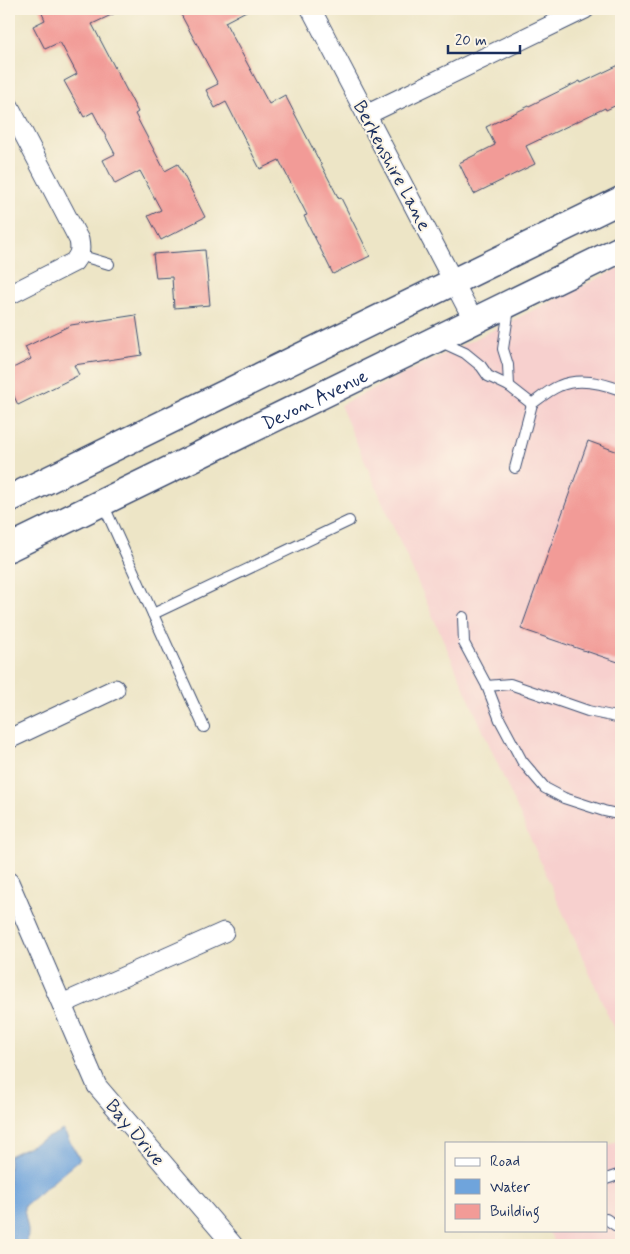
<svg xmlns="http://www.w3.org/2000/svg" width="630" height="1254" font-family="Mynerve,sans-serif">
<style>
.built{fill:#f7d0ce}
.water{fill:#6fa4dc;stroke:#456a9d}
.building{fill:#f29b97}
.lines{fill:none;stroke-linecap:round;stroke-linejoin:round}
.service-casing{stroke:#3a4a6e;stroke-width:12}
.minor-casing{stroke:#3a4a6e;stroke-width:21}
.secondary-casing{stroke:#3a4a6e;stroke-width:29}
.service{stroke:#fff;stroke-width:10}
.minor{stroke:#fff;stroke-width:19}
.secondary{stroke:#fff;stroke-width:26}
.labels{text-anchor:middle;stroke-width:4;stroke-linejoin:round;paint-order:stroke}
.street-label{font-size:19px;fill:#1b2f5e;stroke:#fcf5e5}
</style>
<rect width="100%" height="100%" fill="#fcf5e5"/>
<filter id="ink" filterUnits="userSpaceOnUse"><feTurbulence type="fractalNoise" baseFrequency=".02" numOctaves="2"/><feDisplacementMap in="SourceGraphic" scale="10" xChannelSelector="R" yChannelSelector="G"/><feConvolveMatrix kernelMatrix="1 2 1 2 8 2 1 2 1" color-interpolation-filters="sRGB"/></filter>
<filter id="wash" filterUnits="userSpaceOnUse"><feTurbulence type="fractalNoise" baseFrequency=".0096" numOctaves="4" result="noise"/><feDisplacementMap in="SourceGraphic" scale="20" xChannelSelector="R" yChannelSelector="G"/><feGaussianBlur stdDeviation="1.12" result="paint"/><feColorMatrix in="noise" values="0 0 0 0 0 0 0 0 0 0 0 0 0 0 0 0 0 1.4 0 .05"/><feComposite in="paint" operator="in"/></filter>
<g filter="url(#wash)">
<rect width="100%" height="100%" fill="#ede5c6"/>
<g class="built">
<polygon points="621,267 621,1045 340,405"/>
<polygon points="621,1139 621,1245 556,1245 548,1230 606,1230 606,1147"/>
</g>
<path class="water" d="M63,1130L80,1159L24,1206C24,1220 33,1232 24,1245H9V1156Z"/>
<g id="blocks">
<g class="building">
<polygon points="40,9 124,9 92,24 138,112 135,114 165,171 178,164 205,217 161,240 148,216 161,210 140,171 115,184 103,160 115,154 93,112 84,117 64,81 77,74 60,42 45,49 33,26 45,20"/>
<polygon points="178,9 250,9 225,22 269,104 285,95 339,199 341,198 370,256 333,274 304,216 307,215 279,160 260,169 226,102 215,108 206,90 218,84"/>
<polygon points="621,64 621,103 606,110 605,108 526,146 535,164 474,194 459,163 495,145 486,127 580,81 581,83"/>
<polygon points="205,250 210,305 174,308 172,277 156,278 153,254"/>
<polygon points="136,315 142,355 74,365 79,375 18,405 9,385 9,370 31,359 25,347 71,325"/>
<polygon points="588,441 621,453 621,663 521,629"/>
</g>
</g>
</g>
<g filter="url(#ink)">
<use href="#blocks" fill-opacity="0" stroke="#3a4a6e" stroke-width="1"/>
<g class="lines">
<defs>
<g id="service">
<polyline points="79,255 109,264"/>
<polyline points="509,308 503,349 508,365 509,386"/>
<polyline points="439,341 465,353 481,366 488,376 509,386 532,404"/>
<path d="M515,468L532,404C540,398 549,390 559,386C579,377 602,383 621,390"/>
<polyline points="103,504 204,727"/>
<polyline points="153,614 349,521"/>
<polyline points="463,617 464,643 487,686 500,720 522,761 545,788 564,798 604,811 621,815"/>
<polyline points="487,686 510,684 588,711 621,718"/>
<polyline points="606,1179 621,1174"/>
<polyline points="606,1219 621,1229"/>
</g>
<g id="minor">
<polyline points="311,9 474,321"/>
<path d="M9,106L79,240C81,250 80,254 74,262L9,295"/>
<polyline points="366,115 585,9"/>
<polyline points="9,739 115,689"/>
<polyline points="9,882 97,1086 233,1245"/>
<polyline points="62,1004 224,932"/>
</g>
<g id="secondary">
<polyline points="9,499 621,200"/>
<path id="s1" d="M9,548L621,249"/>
</g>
</defs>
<use href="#service" class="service-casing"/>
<use href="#minor" class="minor-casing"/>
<use href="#secondary" class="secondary-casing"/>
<use href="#service" class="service"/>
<use href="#minor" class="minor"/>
<use href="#secondary" class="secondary"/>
</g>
</g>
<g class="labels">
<g class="street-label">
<text transform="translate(393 165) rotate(62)" y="7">Berkenshire Lane</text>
<text dy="7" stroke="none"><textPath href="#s1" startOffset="340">Devon Avenue</textPath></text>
<text transform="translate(136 1132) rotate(50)" y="7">Bay Drive</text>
</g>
</g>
<rect width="630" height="1254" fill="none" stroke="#fcf5e5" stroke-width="30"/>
<rect x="445" y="1142" width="162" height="90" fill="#fcf5e5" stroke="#a2a6af"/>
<rect x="455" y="1158" width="25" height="8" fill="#ffffff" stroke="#a2a6af"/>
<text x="490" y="1166" font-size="15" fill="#1b2f5e">Road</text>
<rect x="455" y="1179" width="25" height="15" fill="#6fa4dc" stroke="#a2a6af"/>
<text x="490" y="1192" font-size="15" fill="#1b2f5e">Water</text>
<rect x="455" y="1204" width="25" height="15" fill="#f29b97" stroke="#a2a6af"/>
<text x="490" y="1216" font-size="15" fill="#1b2f5e">Building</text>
<path d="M448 45v8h72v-8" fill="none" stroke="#1b2f5e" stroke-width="2.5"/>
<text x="455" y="45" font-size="15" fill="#1b2f5e" stroke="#fcf5e5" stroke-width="4" paint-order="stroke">20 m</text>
</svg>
